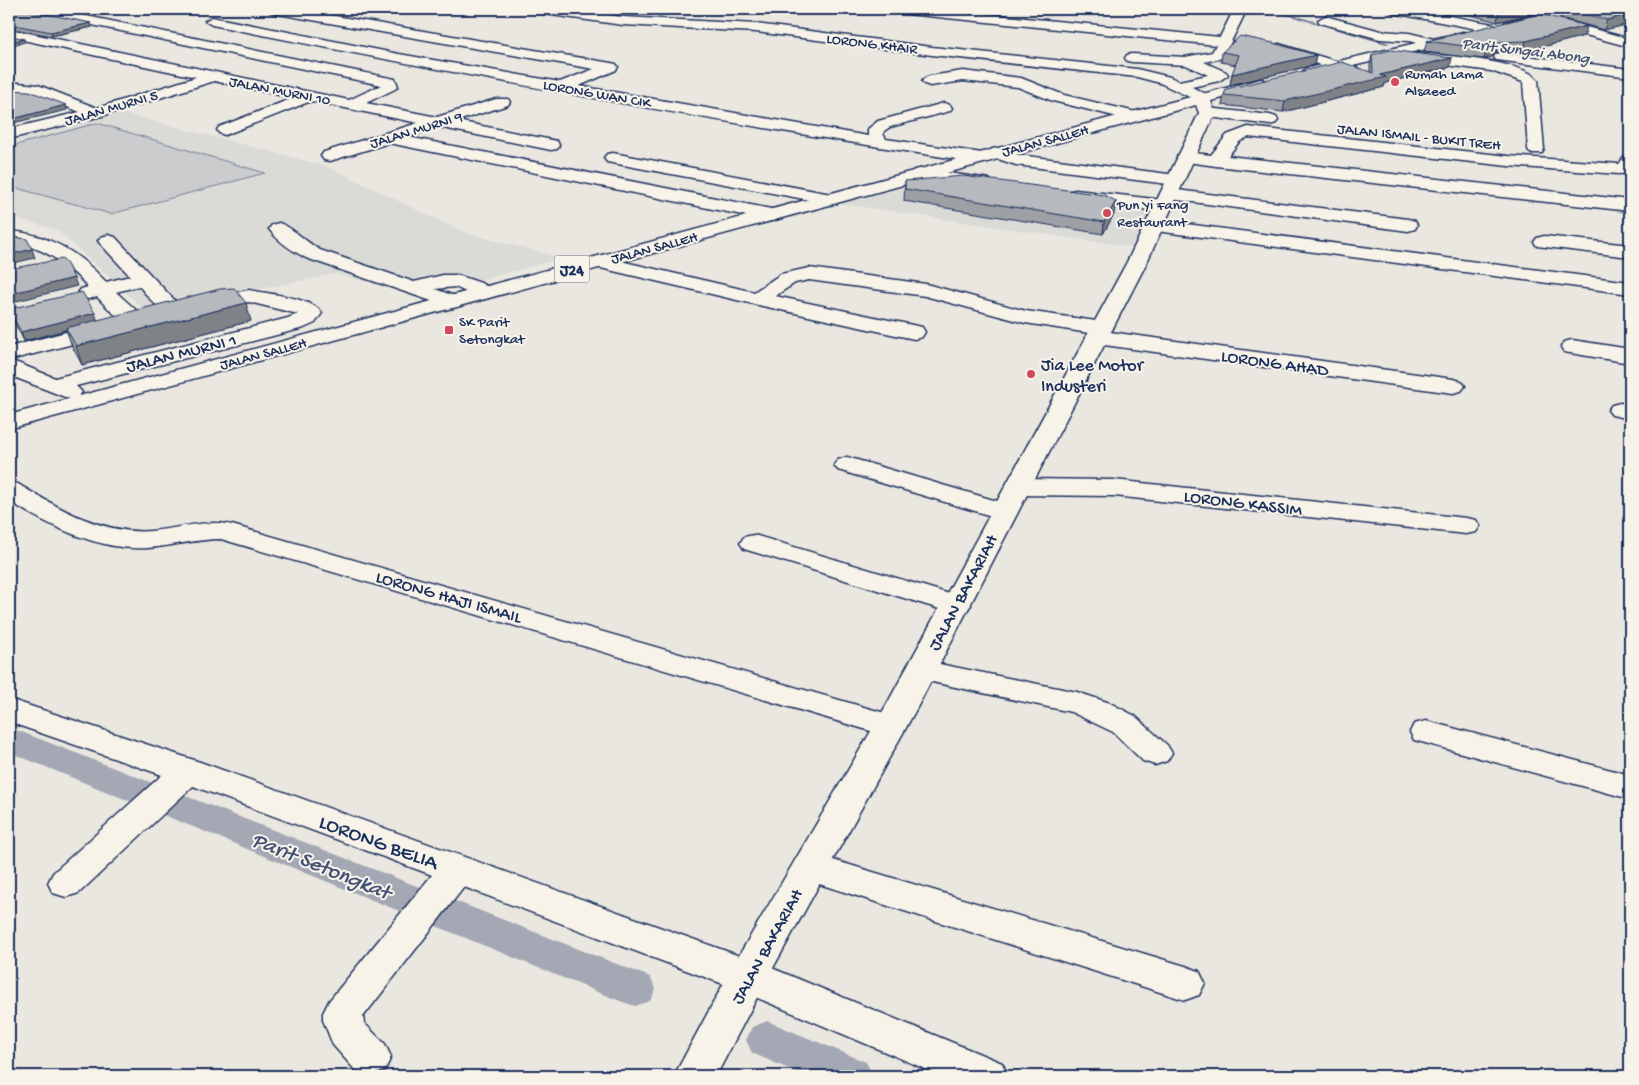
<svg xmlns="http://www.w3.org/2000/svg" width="1639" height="1085" font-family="'Gochi Hand',sans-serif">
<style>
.built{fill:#dadad6}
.green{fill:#cbcccd;stroke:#737e96}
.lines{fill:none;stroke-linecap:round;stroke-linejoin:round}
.stream{fill:#6d7892;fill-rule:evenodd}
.canal{fill:#a3a8b4;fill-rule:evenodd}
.minor-casing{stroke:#1b2f5e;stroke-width:3}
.major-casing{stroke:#1b2f5e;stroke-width:3}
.minor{fill:#f7f3e8;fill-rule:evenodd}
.major{fill:#f7f3e8;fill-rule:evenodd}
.wall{fill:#9da0a4;stroke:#1b2f5e}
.shaded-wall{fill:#7f8286;stroke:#1b2f5e}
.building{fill:#b6babf;stroke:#1b2f5e}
.poi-dot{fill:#d1495b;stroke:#f7f3e8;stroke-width:2}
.labels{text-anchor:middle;stroke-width:4;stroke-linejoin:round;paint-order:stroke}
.far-street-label{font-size:15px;fill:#1b2f5e;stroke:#f7f3e8}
.far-poi-label{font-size:15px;fill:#1b2f5e;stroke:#f7f3e8;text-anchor:start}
.far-water-label{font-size:16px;font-style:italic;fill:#445378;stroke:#f7f3e8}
.shield{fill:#f7f3e8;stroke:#5d6a87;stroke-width:1}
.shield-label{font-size:16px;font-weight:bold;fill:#1b2f5e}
.street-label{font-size:18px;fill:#1b2f5e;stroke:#f7f3e8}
.poi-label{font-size:18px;fill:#1b2f5e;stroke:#f7f3e8;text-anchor:start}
.near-street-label{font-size:21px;fill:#1b2f5e;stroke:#f7f3e8}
.near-water-label{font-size:22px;font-style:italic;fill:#445378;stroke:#f7f3e8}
</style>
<rect width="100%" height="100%" fill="#eae7e0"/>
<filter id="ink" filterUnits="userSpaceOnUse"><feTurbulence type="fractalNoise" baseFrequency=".02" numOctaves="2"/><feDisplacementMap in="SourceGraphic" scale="10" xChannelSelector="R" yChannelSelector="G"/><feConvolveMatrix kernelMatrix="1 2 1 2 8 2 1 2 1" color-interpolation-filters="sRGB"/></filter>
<g filter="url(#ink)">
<g class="built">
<polygon points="122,113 326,166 463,232 562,258 422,296 335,274 147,312 57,230 9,216 9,143"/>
<polygon points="935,179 1150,208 1132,247 842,204"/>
</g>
<polygon class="green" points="97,123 265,173 111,214 9,186 9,147"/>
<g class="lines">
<g class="stream">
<polygon points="1266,9 1272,9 1390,43 1386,44"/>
<polygon points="1418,51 1447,55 1449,56 1447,57 1416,53 1416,52"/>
<polygon points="1463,57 1519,61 1521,62 1519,63 1465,59 1463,59"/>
</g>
<g class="canal">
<polygon points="9,727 650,977 656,989 650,1001 635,1006 620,1001 9,752"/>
<polygon points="767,1021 866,1062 873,1076 805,1076 752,1053 746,1040 752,1027"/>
</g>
<defs>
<g id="minor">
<polygon points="27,9 52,9 395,79 398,86 395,89 366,103 437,117 496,99 508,99 510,102 508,105 457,121 557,141 559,145 557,149 551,150 438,127 408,137 771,209 778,211 780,215 778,219 771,221 389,143 330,161 324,160 321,156 324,152 418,123 311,101 225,135 219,133 217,130 219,127 293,98 214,81 102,116 9,139 9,129 80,112 31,93 9,92 9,82 38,85 97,108 196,77 9,37 9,29 349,100 381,85 34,13"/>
<path d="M265,9H294L611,63L616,64L618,67L616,70L579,86L868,136V129L878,121L944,103L950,105L952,108L950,111L890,127L884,131L883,134L886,139L982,153L988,154L991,158L988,162L982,163C724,124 468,76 212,25L205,21L212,17L399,54L560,82L594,69L272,13Z"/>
<polygon points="530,9 564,9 623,17 756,24 932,47 1137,69 1170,77 1179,81 1208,75 1186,65 1132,62 1127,61 1125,58 1127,55 1132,54 1185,57 1212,52 1216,45 897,13 890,9 934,9 1220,37 1234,9 1247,9 1223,58 1204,62 1226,72 1228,75 1219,81 1192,87 1208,95 1210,98 1208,101 1202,103 1160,83 1137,77 932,55 756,32 623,25 537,13"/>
<polygon points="1386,9 1413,9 1493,24 1500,28 1493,32 1393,13"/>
<polygon points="1325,16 1381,31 1409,33 1438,40 1440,43 1438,46 1433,47 1409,41 1380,39 1320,23 1318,20"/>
<polygon points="1550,17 1630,39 1630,47 1545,24 1543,21"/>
<polygon points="1279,44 1342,63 1344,66 1342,69 1337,70 1274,51 1272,48 1274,45"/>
<path d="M1414,53C1439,55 1524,60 1538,80L1544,149L1542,153H1530L1528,149L1523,82L1491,71L1409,60L1407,57L1409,54Z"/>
<polygon points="1501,53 1630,69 1630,77 1496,60 1494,57 1496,54"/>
<polygon points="963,71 1021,78 1064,95 1140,113 1142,116 1140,119 1134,121 1053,101 1018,87 963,81 930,86 925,84 922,81 925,78 930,76"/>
<polygon points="1207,108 1270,115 1276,117 1278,120 1276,123 1270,125 1201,116 1199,113 1201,110"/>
<polygon points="1248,127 1508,156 1619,164 1624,157 1630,156 1630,173 1619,174 1508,166 1248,137 1239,142 1228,156 1630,200 1630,211 1216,166 1180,161 1177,157 1180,153 1186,152 1211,155 1227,135"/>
<polygon points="998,148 1019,155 1176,175 1182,176 1185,180 1182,184 1176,185 1016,165 992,157 989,153 992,149"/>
<polygon points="613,153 831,194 837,195 840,199 837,203 831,204 607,162 604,158 607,154"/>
<polygon points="920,169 983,178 989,179 992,183 989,187 983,188 914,178 911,174 914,170"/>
<polygon points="1169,189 1408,219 1415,221 1417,225 1415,229 1408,231 1163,198 1160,194 1163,190"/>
<polygon points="1076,190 1163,200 1170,202 1172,206 1170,210 1163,212 1070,199 1067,195 1070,191"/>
<polygon points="1156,220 1630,282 1630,294 1149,230 1146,226 1149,222"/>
<path d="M279,223C291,226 307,243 320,250L414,282L443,275H457L481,283L491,289L494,293L491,297L484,299L477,297L455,287L435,289L460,298L464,302L460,306L453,308L446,306L306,258C293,251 278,242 269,229L272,225Z"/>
<path d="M9,231C50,234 79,253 106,282L130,276L98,241L101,237L108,235L115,237L178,304L174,308C158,313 150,298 139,286L116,292L147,320L144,325C126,329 109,309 97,297L88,299L81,297L78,293L81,289L88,287C66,263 42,245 9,243Z"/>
<polygon points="1544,236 1630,245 1630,257 1537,246 1534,242 1537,238"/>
<polygon points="599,256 754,292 781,274 809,268 926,284 1026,311 1110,323 1113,328 1110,332 1453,379 1461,381 1465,386 1461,391 1453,393 1097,344 1089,342 1086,337 1089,333 1025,323 925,296 809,280 795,283 775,296 922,327 925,332 922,337 914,339 758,305 592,266 589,262 592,258"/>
<path d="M249,290C268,294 311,297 322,313L315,323L304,328L76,386L82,392L78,397L70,399L9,375V347L104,322L112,324L115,329L112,334L10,360L55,378L288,318L298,314L249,302L204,310L197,308L193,304L197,300Z"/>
<polygon points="1572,340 1630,349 1630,363 1564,352 1561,347 1564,342"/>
<polygon points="1620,403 1630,405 1630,419 1612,415 1608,410 1612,405"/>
<polygon points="847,457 1014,506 1018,512 1014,518 1005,520 838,470 834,465 838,460"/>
<polygon points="1018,479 1114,480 1466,518 1476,520 1480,526 1476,532 1466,534 1114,496 1018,495 1009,493 1005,487 1009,481"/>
<path d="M9,482L18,484C58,508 103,535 151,531C178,529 205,519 232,525L902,718L907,726L902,734L891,737L221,539C196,539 173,546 148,548C99,551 49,526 9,501Z"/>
<polygon points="754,535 966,599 971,605 966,611 956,614 744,549 740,543 744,537"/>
<polygon points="920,660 1077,692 1110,703 1135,716 1167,745 1172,753 1167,761 1155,765 1143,761 1113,732 1071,712 909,677 905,670 909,663"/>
<polygon points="9,699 200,762 762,964 1002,1063 1008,1076 942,1076 734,988 464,887 363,1017 364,1023 385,1044 391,1057 385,1070 370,1075 355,1070 333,1045 323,1020 323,1013 329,1001 432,875 193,786 79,893 66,897 53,893 48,883 53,873 162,775 9,722"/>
<polygon points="1426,721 1630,775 1630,799 1414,740 1410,732 1414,724"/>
<polygon points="810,853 1185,966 1199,971 1205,983 1199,995 1185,1000 797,877 792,867 797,857"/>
</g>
<g id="major">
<polygon points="1561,9 1583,9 1581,12 1510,29 1503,25 1505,22"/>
<polygon points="1463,32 1468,33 1470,36 1468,39 1310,76 1305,75 1303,72 1305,69"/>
<polygon points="1261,79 1266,81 1269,84 1266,87 1211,101 1215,113 1147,262 919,704 762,988 716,1076 674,1076 734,964 887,704 1127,262 1199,113 1196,105 9,429 9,415 1128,113"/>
</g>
</defs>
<use href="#minor" class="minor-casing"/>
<use href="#major" class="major-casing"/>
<use href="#minor" class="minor"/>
<use href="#major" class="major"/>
</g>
<g class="wall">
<polygon points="9,9 92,27 52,36 9,28"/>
<polygon points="1448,9 1553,9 1497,22"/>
<polygon points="1564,9 1630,9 1630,24 1604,30 1561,18"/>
<polygon points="1587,26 1584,36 1523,52 1496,52 1492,57 1484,59 1424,52 1427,41"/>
<polygon points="1222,52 1316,55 1314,65 1230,85 1232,74 1236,65 1221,62"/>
<polygon points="1372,55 1450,67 1385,83 1384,87 1283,112 1222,105 1224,95 1370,72 1370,65"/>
<polygon points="905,181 1114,214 1103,234 904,201"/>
<polygon points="9,311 97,320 251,321 82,365 72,346 66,330 24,341 12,318"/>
</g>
<g class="shaded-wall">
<polygon points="1514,9 1553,9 1497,22 1499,12"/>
<polygon points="1630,14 1630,24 1604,30 1607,20"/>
<polygon points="91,23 92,27 52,36 51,32"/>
<polygon points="1587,26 1584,36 1523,52 1526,41"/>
<polygon points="24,39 25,42 9,46 9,42"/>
<polygon points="1498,42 1496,52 1492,57 1484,59 1487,49"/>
<polygon points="1316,55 1314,65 1230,85 1232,74"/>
<polygon points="1452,58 1450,67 1385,83 1384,87 1283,112 1285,101 1380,75"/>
<polygon points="66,105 67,110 9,124 9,120"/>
<polygon points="1116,201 1114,214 1103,234 1104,222"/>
<polygon points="32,249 35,258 9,264 9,255"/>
<polygon points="74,278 77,286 9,303 9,294"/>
<polygon points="246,303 251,321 82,365 76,346"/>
<polygon points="95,313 98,322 66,328 66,330 24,341 21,332"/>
</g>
<g class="building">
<polygon points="9,9 21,9 91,23 51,32 9,24"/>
<polygon points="1487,9 1514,9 1499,12"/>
<polygon points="1565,9 1630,9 1630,14 1607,20"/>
<polygon points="1540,14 1587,26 1526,41 1498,42 1495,47 1487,49 1427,41"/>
<polygon points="9,35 24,39 9,42"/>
<polygon points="1240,36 1273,43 1316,55 1232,74 1239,55 1222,52"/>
<polygon points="1390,50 1452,58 1380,75 1386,77 1285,101 1224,95 1226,89 1342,62 1373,73 1372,55"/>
<polygon points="9,90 29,91 66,105 9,120"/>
<polygon points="963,176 1104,195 1116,201 1104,222 905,189 905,181"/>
<polygon points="9,236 27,239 32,249 9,255"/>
<polygon points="62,259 67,264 74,278 9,294 9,269"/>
<polygon points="234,288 246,303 76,346 66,328 220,289"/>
<polygon points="82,292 95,313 21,332 9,310 9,309"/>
</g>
</g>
<g class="poi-dot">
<circle cx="1395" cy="82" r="5"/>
<circle cx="1107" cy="213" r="5"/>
<rect x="444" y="325" width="10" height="10" rx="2.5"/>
<circle cx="1031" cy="374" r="5"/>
</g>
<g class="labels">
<g class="far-street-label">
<text transform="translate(872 43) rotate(7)" y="5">LORONG KHAIR</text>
<text transform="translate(280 90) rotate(11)" y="5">JALAN MURNI 10</text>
<text transform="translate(597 93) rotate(10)" y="5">LORONG WAN CIK</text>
<text transform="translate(111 107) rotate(-16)" y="5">JALAN MURNI 5</text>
<text transform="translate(416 129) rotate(-17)" y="5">JALAN MURNI 9</text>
<text transform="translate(1419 136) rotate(6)" y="5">JALAN ISMAIL - BUKIT TREH</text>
<text transform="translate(1045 140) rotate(-15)" y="5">JALAN SALLEH</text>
<text transform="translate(654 247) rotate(-15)" y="5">JALAN SALLEH</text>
<text transform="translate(263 353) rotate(-15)" y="5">JALAN SALLEH</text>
</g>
<g class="far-poi-label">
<text x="1405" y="78">Rumah Lama<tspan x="1405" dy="17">Alsaeed</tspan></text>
<text x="1117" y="209">Pun Yi Fang<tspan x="1117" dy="17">Restaurant</tspan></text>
<text x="459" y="326">SK Parit<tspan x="459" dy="17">Setongkat</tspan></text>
</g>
<g class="far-water-label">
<text transform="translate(1526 49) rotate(7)" y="6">Parit Sungai Abong</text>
</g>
<rect class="shield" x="554.5" y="255.5" width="35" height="27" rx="4"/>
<g class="shield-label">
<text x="572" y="275">J24</text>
</g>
<g class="street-label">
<text transform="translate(181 352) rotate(-14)" y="6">JALAN MURNI 1</text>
<text transform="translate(1275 362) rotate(8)" y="6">LORONG AHAD</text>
<text transform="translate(1243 502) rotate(7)" y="6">LORONG KASSIM</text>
<text transform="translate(962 592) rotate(-62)" y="6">JALAN BAKARIAH</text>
<text transform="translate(449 596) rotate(16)" y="6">LORONG HAJI ISMAIL</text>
<text transform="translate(766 946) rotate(-61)" y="6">JALAN BAKARIAH</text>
</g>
<g class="poi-label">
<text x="1041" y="370">Jia Lee Motor<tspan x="1041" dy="21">Industeri</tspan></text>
</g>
<g class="near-street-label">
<text transform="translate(379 841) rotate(20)" y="7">LORONG BELIA</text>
</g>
<g class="near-water-label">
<text transform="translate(322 864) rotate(22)" y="8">Parit Setongkat</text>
</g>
</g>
<rect width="1639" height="1085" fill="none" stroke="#f7f3e8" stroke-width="30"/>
<rect x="15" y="15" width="1609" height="1055" fill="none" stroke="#1b2f5e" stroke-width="2" filter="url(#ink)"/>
</svg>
